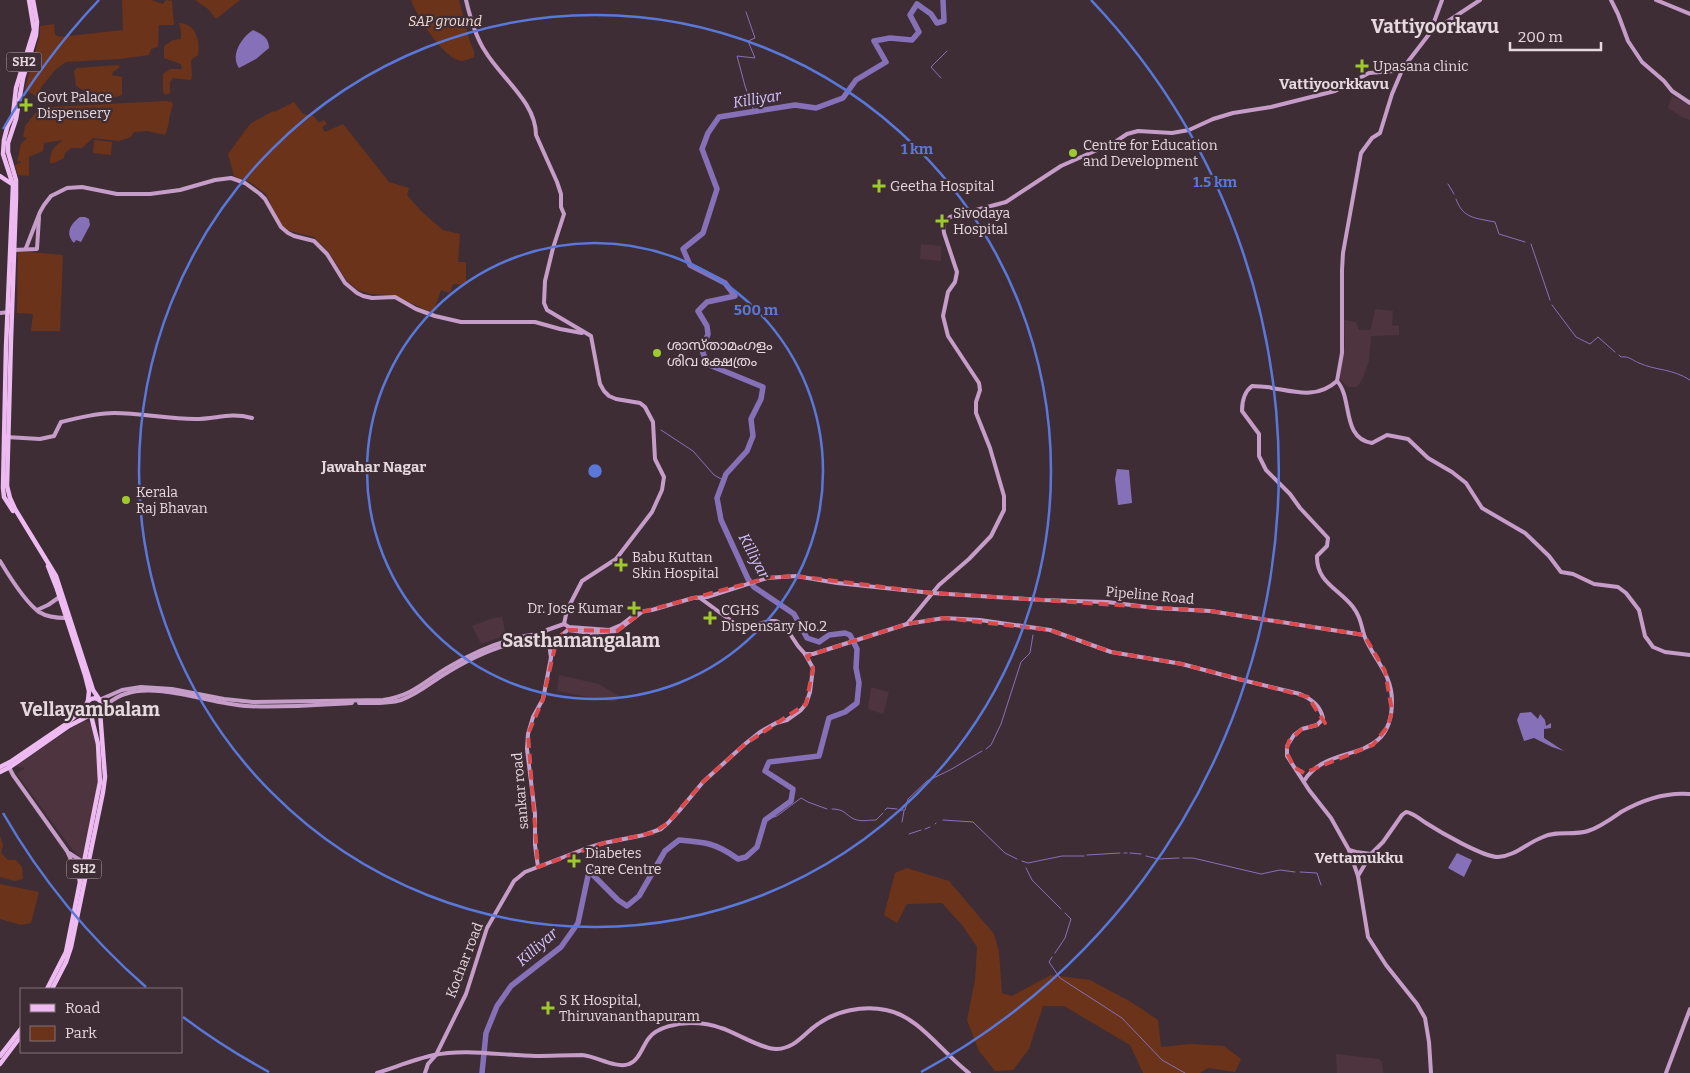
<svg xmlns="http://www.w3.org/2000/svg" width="1690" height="1073" font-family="Bitter,'Noto Sans Malayalam',serif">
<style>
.built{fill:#4d343f}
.green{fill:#6b3319}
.water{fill:#8671b9}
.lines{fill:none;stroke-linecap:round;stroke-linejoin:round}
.stream{stroke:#8671b9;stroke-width:1}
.river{stroke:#8671b9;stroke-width:5.5}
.secondary{stroke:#c59dc8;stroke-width:4}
.primary{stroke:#edbaf2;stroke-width:4.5}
.marked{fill:none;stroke:#d94b4c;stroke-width:4;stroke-dasharray:10 6;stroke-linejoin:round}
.ring{fill:none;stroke:#5978da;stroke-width:2.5}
.poi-dot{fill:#9fca2d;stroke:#3f2d35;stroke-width:2}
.labels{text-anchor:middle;stroke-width:4.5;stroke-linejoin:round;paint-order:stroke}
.shield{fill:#3f2d35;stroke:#b3a5ab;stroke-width:1}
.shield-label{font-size:12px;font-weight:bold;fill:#e5d9de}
.park-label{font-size:14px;font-style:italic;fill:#f2dbd2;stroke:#3f2d35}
.poi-label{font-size:14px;fill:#e5d9de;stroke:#3f2d35;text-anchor:start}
.street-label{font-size:14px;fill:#e5d9de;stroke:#3f2d35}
.neighbourhood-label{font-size:15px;font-weight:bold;fill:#e5d9de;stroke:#3f2d35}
.water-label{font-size:15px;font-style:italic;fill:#d3c3ff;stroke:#3f2d35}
.district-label{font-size:19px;font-weight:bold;fill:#e5d9de;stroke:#3f2d35}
.centre{fill:#5978da;stroke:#3f2d35;stroke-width:2.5}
.ring-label{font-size:15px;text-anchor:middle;font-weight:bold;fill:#5978da;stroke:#3f2d35;stroke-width:4.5;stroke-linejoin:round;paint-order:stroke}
</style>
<rect width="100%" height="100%" fill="#3f2d35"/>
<g class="built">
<polygon points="1672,96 1690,105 1690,120 1682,117 1668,108"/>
<polygon points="921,244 941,246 941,261 920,259"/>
<polygon points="1375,309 1393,311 1392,325 1399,326 1399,335 1371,336 1369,361 1363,378 1357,387 1348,387 1339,378 1345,345 1344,320 1356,322 1359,330 1369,330 1371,329"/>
<polygon points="502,617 506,635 481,644 472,626 493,618"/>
<polygon points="559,675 599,684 619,696 618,699 614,702 557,691"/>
<polygon points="871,687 889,692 883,714 868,709"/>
<polygon points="84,720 93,724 97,749 99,775 83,860 71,848 17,774 25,768 15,766"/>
<polygon points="1336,1054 1379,1059 1382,1062 1383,1072 1385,1073 1337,1073"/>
</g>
<g class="green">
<polygon points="122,0 152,0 163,4 166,0 172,1 174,25 159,25 158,47 151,49 149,55 120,59 66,62 56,69 42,86 37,97 25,89 40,35 40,26 54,24 55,35 60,37 123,30"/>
<polygon points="195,0 240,0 216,19 208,9"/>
<path d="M411,0H459L469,39L474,51V57C471,58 467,60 463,61C445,62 416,15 411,0Z"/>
<path d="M179,23C197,24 200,41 198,55L191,60L192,76L191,80L173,78L170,82V93L165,95L163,91V74L170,69H182L181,64L164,58V46L173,40L181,39V31Z"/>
<path d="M118,65L120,67L113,72L112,75L122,77V95C104,101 92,96 76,86L74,71L77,68Z"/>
<path d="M164,101L172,102L173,105C168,116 170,125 165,135L147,131L134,132L131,137L119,141L93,138L82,148H71L65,153L64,158L54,163H50C50,150 54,147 63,140L44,143L43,151L29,157V176L18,175L15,165L21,162L20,161L17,162L21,144L27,138L23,137L25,126L36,112L43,113L49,107Z"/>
<polygon points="294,102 303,114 314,116 319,123 324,120 327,124 322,127 325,132 343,124 389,182 409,188 407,195 422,212 443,230 460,234 458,262 466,262 466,285 453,284 450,293 441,290 433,313 393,295 371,294 358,290 347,281 328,251 314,237 290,231 281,225 266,194 250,182 234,176 228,154 250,124 273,111 274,112"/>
<polygon points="94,140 112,142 111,155 93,153"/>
<polygon points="18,251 63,255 60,331 31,331 33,314 17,313"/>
<polygon points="0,836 3,845 1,853 8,860 16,860 22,867 23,879 15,881 0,877"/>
<polygon points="907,868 949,881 994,934 999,952 1002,993 1012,996 1051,975 1090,980 1131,1002 1158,1020 1161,1047 1192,1044 1224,1046 1241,1059 1235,1072 1208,1068 1200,1073 1143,1073 1130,1045 1064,1006 1043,1006 1029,1049 1013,1070 995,1071 979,1051 967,1020 975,980 977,947 962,925 942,903 907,904 897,923 884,915 895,873"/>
<polygon points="0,884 39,892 31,923 21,925 0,919"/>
</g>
<g class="water">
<path d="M253,30C262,34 269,38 269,48L256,59L239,68C230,55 241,38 253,30Z"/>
<path d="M80,217H85L89,219L90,225L81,242L76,240L74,243C65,234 70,224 80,217Z"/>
<polygon points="1117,469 1129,470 1132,503 1118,505 1115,479"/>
<polygon points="1531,712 1538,719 1540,714 1545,720 1546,726 1551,723 1551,728 1544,729 1544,738 1564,751 1552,747 1534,738 1524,741 1517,720 1520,713"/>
<polygon points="1457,853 1472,860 1464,877 1448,868"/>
</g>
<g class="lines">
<g class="stream">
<polyline points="746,12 755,38 748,41 755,58 737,56 745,86 754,111"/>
<polyline points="941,78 931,67 947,51"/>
<polyline points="1448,184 1454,194"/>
<path d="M1456,199C1463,219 1476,218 1495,222L1499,234L1525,242"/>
<polyline points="1531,244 1550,300"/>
<polyline points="1552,305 1576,337 1590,344 1598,337 1615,352"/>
<path d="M1619,355L1621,357C1629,356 1632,360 1639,363C1657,371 1671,368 1690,380"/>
<polyline points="661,430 693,451 714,475 723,480"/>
<polyline points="986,749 991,745 1001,724 1021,662 1030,653 1033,635"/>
<path d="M832,809C845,809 844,814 854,819C861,822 869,820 876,820L883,813"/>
<polyline points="885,810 887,808 897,809"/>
<polyline points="900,810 905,810 908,799 927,781 950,770 982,751"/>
<polyline points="765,820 777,816 801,798 808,802 827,809"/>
<polyline points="943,820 973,822 1005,853 1017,859"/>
<polyline points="902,822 904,811"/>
<polyline points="935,824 936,823"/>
<polyline points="925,829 930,827"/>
<polyline points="909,834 921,830"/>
<polyline points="1124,853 1127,853"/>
<polyline points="1130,853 1141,854"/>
<polyline points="1087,855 1120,853"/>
<polyline points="1146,856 1158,859 1179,858"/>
<polyline points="1183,858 1193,858 1261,874 1280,870 1295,872"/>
<polyline points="1022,861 1028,863 1062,856 1084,856"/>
<polyline points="1026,868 1032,880 1061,909"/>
<polyline points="1300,872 1317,873 1321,885"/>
<polyline points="1055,953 1065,938 1071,919 1065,913"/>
<polyline points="1052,957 1049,962 1060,978 1122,1018 1162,1060 1185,1073"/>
</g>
<path class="river" d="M482,1073L486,1033L497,1006L511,986L561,947L578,923L589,871L618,900L627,906L639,896L665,851L679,840C705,842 716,843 738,859L746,857L757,847L765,820L791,801L793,789L765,771L769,762L819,756L829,718L845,712L857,703L859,683L856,668L857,649L850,635L845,633L829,635L819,642L807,638L794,614L754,587L748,579L721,520L717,498L726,474L747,451L753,436L751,419L761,399L763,387L707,364L702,350L708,334L707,326L698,311L707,302L735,296L725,283L690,265L683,249L703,233L717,189L702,149L708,133L719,117L795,105L816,108L843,98L856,80L886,62L874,41L890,38L912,40L919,32L910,15L917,4L931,14L937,23L944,21L943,0"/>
<g class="secondary">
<path d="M466,0C470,17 475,36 485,51C501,78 536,102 536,135L557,182L561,194V207L564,214L553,248L545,281L544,303L547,310L591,336L600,384L604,391L609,396L616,399L640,403L645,407L653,422L655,459L664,477L662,490L652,512L616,559L582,581L567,610L564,624"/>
<polyline points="1611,0 1618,14 1628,41 1642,62 1664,81 1672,91 1690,103"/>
<polyline points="1656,0 1690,14"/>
<polyline points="1430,33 1480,0"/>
<polyline points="26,248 40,212 44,205 51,196 67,188 82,187 117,194 150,194 180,190 215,180 231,178 245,183 260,194 265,199 281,227 288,233 294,236 314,241 327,254 345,283 357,293 363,296 372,298 395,297 416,309 435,316 461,322 535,322 560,329 582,333"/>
<polyline points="13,250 37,249 39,217"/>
<polyline points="0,313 10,312"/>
<path d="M1337,381C1353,398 1341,438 1372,443L1387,435L1408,439L1428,458L1452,472L1466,483L1482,508L1525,533L1549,556L1561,572L1573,574L1594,584L1618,587L1626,593L1639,610L1645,636L1653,647L1665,652L1690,655"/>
<polyline points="1337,381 1342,353 1342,270 1343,253 1361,153 1372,138 1380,133 1392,94 1403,68"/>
<path d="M6,437L40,439L54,436L61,422C78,418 96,413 114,413C141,413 168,419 195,419C217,419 229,412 252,418"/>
<path d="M0,561C9,576 25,602 39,612C47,617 57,618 66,618"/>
<polyline points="37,610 48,605 61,596"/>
<polyline points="564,624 569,627 609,630 621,625 638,612 652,610 693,598 707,597 767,578 796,576 837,583 932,593 1042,600 1107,602 1155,608 1210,611 1364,635"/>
<polyline points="907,624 939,585 969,559 991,536 1004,510 1004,496 990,448 976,413 976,402 980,390 979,383 948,336 943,316 948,292 955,282 957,272 944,233 943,225 950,217 1006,202 1061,166 1115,142 1127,134 1138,131 1172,133 1189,130 1213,119 1233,113 1271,107 1335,91 1369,73 1394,71 1403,68 1430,33 1442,0"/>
<polyline points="568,630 591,633 617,631 642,612"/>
<polyline points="543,639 548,643 552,643 569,629"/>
<polyline points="549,643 551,658"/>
<path d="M805,654H813L907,624L944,618L980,620L1050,630L1111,652L1182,664L1238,679L1300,694C1311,699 1320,705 1323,718L1321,721L1317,725L1302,729L1294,735L1287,746V756L1309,790L1331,818L1349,850L1358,876L1368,937L1386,965L1417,1004L1425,1018L1429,1042L1431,1073"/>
<path d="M99,700L122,690L141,687L172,689L224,699L253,702L383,700C414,695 422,683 447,668C477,650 508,637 544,633L547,630L564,624"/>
<path d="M359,703C373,703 388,704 401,700C416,695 428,685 440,677C471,657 506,640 543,639"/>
<path d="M103,707C110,702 117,696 125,694C158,682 211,704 246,706C281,708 317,705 352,703"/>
<polyline points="8,765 13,775 67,851 77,873 80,882"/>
<path d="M1304,781C1329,740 1392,768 1392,701C1392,673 1373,659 1364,635C1361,624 1360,616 1353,607C1339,589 1316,582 1317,556L1327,546L1328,538L1300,508L1290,494L1266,470L1259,456V434L1242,411C1242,401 1244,392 1252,386C1259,387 1266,386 1272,388C1296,392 1317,399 1337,381"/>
<polyline points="1349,850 1356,852 1371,854"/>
<polyline points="69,853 86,864"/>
<polyline points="538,867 535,845 535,814 527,749 528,734 533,717 543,699 554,642"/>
<path d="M1358,876L1371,854L1383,842L1402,815L1406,812C1414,813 1419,819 1426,823C1440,832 1483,857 1498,857C1515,856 1527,843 1543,837C1556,830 1573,836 1588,831C1600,827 1611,819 1621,812C1642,800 1666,792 1690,794"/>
<path d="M377,1073C396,1067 415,1059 434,1055C466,1048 504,1056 536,1056C551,1056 566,1055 582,1055C596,1056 616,1069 629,1064C639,1061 643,1045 649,1038C657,1027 678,1023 691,1023C701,1023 711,1024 721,1028C735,1032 763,1050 777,1049C796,1048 803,1034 818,1024C836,1011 863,1005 886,1010C919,1016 942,1053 969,1073"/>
<polyline points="425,1073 428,1064 436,1055 466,994 487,928 514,881 525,872 587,848 604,843 644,835 661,829 668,823 679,811 703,782 745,744 760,732 776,723 787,720 801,710 806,704 810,692 813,668 805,654 798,646 784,625 776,621 771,621 750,626 737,625 700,598"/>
<polyline points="1666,1073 1690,1009"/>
</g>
<g class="primary">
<polyline points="33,0 37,22 36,35 23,78 16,119 8,143 8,152 16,180 16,198 11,339 7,486 10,498 15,509 56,576 93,690 99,699"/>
<polyline points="8,124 4,140 3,154 13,185 6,347 3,488 4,497 13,511"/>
<polyline points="8,125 13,115 16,88 34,30 29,0"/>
<polyline points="0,176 12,184"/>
<path d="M85,707L87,711L92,715H98L102,710C103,700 96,695 88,701"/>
<polyline points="0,767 10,762 66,724 85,707 88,701 89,691 85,675 57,589 48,566"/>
<polyline points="0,772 10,767 69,726 90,715"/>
<polyline points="47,989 66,952 100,782 98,744 91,715"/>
<polyline points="52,989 66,962 71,947 103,792 105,777 100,712"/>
<polyline points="0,1056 21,1029"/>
<polyline points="0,1064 21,1036"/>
</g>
</g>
<path class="marked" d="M796,576L932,593L1210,611L1364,635L1385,671L1392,711L1388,726L1373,745L1304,773L1294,767L1286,751L1289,741L1302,729L1325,723L1308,697L1182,664L1111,652L1050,630L944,618L907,624L807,656L813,668L806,704L745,744L703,782L668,823L652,833L604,843L538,867L528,734L543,699L557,638L568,630L617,631L642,612L767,578Z"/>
<g class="ring">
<circle cx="595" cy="471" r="228"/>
<circle cx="595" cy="471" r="456"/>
<path d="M269 1072A684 684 0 0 1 183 1017M146 987A684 684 0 0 1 3 813M3 129A684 684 0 0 1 99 0M1091 0A684 684 0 0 1 921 1072"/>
</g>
<g class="poi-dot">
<path d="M1359.5 58.5h5v5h5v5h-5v5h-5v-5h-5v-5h5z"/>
<path d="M23.5 97.5h5v5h5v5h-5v5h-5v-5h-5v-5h5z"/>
<circle cx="1073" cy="153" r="5"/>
<path d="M876.5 178.5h5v5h5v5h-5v5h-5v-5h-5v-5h5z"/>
<path d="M939.5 213.5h5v5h5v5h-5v5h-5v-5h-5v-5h5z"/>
<circle cx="657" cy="353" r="5"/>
<circle cx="126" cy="500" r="5"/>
<path d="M618.5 557.5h5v5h5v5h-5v5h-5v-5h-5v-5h5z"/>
<path d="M631.5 600.5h5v5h5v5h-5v5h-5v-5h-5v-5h5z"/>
<path d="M707.5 610.5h5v5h5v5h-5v5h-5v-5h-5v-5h5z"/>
<path d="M571.5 853.5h5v5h5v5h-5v5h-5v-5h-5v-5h5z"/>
<path d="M545.5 1000.5h5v5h5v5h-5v5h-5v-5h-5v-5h5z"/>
</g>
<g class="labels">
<g class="shield">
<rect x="6.5" y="52.5" width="35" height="19" rx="4"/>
<rect x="66.5" y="859.5" width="35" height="19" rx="4"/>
</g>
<g class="shield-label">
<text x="24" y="66">SH2</text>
<text x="84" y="873">SH2</text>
</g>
<g class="park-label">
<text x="445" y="26">SAP ground</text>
</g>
<g class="poi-label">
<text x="1373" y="71">Upasana clinic</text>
<text x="37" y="102">Govt Palace<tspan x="37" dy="16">Dispensery</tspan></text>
<text x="1083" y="150">Centre for Education<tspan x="1083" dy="16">and Development</tspan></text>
<text x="890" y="191">Geetha Hospital</text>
<text x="953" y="218">Sivodaya<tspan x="953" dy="16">Hospital</tspan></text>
<text x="667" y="350">ശാസ്താമംഗളം<tspan x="667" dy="16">ശിവ ക്ഷേത്രം</tspan></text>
<text x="136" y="497">Kerala<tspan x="136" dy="16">Raj Bhavan</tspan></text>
<text x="632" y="562">Babu Kuttan<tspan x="632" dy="16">Skin Hospital</tspan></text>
<text x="623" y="613" text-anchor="end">Dr. Jose Kumar</text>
<text x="721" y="615">CGHS<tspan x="721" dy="16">Dispensary No.2</tspan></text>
<text x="585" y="858">Diabetes<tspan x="585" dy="16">Care Centre</tspan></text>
<text x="559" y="1005">S K Hospital,<tspan x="559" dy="16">Thiruvananthapuram</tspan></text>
</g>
<g class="street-label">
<text transform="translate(1150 595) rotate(5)" y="5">Pipeline Road</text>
<text transform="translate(520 791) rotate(-95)" y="5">sankar road</text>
<text transform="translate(464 960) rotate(-69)" y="5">Kochar road</text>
</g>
<g class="neighbourhood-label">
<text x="1334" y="89">Vattiyoorkkavu</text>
<text x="374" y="472">Jawahar Nagar</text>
<text x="1359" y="863">Vettamukku</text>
</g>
<g class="water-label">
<text transform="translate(757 99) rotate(-9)" y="5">Killiyar</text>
<text transform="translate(754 556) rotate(62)" y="5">Killiyar</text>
<text transform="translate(537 947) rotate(-41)" y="5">Killiyar</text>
</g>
<g class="district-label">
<text x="1435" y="33">Vattiyoorkavu</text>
<text x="581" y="647">Sasthamangalam</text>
<text x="90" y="716">Vellayambalam</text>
</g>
</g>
<circle cx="595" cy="471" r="8" class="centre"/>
<g class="ring-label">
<text x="917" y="154">1 km</text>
<text x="1215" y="187">1.5 km</text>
<text x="756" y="315">500 m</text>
</g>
<rect x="20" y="988" width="162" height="65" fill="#3f2d35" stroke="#817279"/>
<rect x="30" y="1004" width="25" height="8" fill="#edbaf2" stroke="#817279"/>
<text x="65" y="1013" font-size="15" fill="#e5d9de">Road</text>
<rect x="30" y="1026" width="25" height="15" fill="#6b3319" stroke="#817279"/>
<text x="65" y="1038" font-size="15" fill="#e5d9de">Park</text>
<path d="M1510 42v8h91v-8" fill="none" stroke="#e5d9de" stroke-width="2.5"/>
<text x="1518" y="42" font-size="15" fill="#e5d9de" stroke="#3f2d35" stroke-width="4" paint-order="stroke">200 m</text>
</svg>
